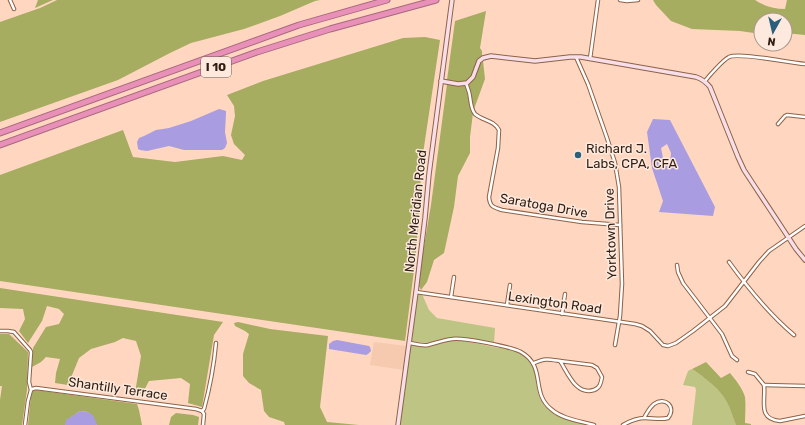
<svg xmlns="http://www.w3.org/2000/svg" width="805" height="425" font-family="Rubik,sans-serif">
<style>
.built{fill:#f6caaf}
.green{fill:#bec483}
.forest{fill:#a6ac60}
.water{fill:#a99ce1;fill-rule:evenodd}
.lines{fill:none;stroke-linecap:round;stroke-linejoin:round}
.street-casing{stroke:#8d6247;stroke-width:4.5}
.secondary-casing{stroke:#8d6247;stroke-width:5.5}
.highway-casing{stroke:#a8687e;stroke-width:7}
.street{stroke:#fff;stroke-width:2.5}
.secondary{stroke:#f8dee9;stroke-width:3.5}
.highway{stroke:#e890b7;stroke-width:5}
.poi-dot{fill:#2a607b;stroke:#fde9dd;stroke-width:1.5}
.labels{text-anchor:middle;stroke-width:3;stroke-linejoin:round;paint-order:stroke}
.shield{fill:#fde9dd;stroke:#6e5b50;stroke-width:1}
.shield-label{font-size:12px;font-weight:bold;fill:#301e13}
.poi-label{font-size:13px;fill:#301e13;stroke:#fde9dd;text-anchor:start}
.street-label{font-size:13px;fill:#301e13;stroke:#fde9dd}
</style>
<rect width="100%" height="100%" fill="#ffd7c0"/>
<polygon class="built" points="374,342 407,346 404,370 370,365"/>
<g class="green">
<polygon points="418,294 422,294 429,310 437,318 495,328 494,343 463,337 453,337 427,343 411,341"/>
<path d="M453,340C467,341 480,344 493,347C502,348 512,349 520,353C524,356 529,359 532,363C536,370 536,379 537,387C540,414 565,419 587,425H399L411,345L428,347Z"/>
<path d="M692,369C700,374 718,388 723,396C729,404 732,415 736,425H692L696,390L695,387L683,385L688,371Z"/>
</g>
<g class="forest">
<polygon points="38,0 53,0 35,8"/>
<polygon points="57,0 320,0 315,1 280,16 244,29 191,43 170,53 118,80 0,122 0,22 40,8"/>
<path d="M653,0H755C764,6 774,9 785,9L787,0H805V35L785,33V20H761V34L740,31L692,29L671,21L656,5Z"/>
<polygon points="486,11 480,48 482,51 482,57 477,62 472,76 468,80 464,82 447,80 455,21"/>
<polygon points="425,37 440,40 421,167 420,203 415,262 405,341 0,281 0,175 123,130 133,157 175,162 223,156 242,160 245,155 234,144 231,135 235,116 234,106 227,95 263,81 403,38"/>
<path d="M483,61L485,79L474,109L470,91L468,84C478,76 475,68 483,61Z"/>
<polygon points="447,84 465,85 467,92 470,107 473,113 470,137 470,153 458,176 454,207 444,253 434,260 427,282 421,290 419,286 420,270 431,205"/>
<polygon points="0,288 223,322 214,335 202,407 188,403 190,384 181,378 149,381 142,394 135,393 141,356 136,341 123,338 115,342 91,349 79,358 68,385 55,383 56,373 60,359 46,357 41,362 32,367 33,348 46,327 59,324 64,314 59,309 47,306 42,321 28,343 19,331 25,319 23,309 0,308"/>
<polygon points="238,322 270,329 328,336 320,407 327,422 359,425 285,425 284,422 269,417 264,411 261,390 249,383 243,376 243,354 249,334 245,331 235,326 234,323"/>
<polygon points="0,334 9,334 28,352 27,390 22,425 0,425 0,400 2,386 0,386"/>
<path d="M706,362L721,378L730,373C735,379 743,389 745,397C746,405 745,415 745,423L751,424V425H736C732,415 729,404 723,396C718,388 700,374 692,369Z"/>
<polygon points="36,390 137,404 139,410 142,425 97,425 88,412 80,411 67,420 65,425 28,425 31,395 33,391"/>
<polygon points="176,413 193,415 199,417 198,425 169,425 171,417"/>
</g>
<g class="water">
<polygon points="219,109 223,110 226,111 226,114 225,132 227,143 225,148 222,150 184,150 169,146 147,151 140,150 138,149 137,142 139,138 144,136 156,130 169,128 191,121"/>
<path d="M653,119L670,120L715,207L713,216L659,212L663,201L652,168L647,132ZM667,144L671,153L670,163L663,158L661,148Z"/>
<polygon points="337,340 369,346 370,347 371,351 368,354 366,355 329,349 329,344 333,341"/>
<path d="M80,411C92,412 93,414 97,425H65L66,420Z"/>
</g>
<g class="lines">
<defs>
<g id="street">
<polyline points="10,0 14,9"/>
<polyline points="620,0 627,1 638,0"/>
<polyline points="576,57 588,84 607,138 615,163 619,187 622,284 620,316 615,345"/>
<polyline points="590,59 598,0"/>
<path d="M705,81C709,76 723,60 729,57C740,52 789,63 805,64"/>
<path d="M466,83C467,86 468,89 469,92C471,99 470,108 475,114C483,121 494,120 499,130L498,148L489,197C490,207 493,207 502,210L582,222L620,225"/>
<polyline points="778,124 785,116 787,115 805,117"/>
<path d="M729,262C748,288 770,315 794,335"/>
<polyline points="677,265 678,272 683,283 722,334 732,356 737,360"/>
<polyline points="416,292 635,324 642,326 650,331 663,345 668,346 676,343 693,331 725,306 759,262 769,251 805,226"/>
<polyline points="451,297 454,277"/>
<polyline points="507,305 510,285"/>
<polyline points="562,314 565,294"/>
<polyline points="0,331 8,331 14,332 30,350 31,352 29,382 31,390 28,401 25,425"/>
<path d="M410,343C415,344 422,346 428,345C436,343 444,340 452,339C462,337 512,347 521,352C547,367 530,392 551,409C562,419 580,421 594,425"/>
<path d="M560,361L592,365L597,368L602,377C601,383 600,388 594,390C576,396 568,373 560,361Z"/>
<path d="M534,363C546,358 548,359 560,361"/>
<polyline points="748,372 755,374 764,385"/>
<path d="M764,385C766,401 757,419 780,421L805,416"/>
<polyline points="764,385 805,386"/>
<polyline points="31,390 32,389 36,388 196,409 202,411"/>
<path d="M202,411L204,409C210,387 214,365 216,343"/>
<polyline points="202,411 204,414 203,425"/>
<path d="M623,425C630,421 637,418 645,418C653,418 660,420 668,418C677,407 665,396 654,404C649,408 647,413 644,418"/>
</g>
<g id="secondary">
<path d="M441,81L458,84L467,83L473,77L479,61L483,58L491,56L535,61L570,57H581L696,77C702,79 706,82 710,87L738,157L744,170L796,249L805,260"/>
<polyline points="398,425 416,292 425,218 429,174 452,0"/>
</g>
<g id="highway">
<polyline points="0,133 299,25 387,0"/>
<polyline points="0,145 257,52 330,29 436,0"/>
</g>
</defs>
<use href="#street" class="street-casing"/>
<use href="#secondary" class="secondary-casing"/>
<use href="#highway" class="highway-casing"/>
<use href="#street" class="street"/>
<use href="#secondary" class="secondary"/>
<use href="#highway" class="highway"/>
</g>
<circle class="poi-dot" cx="578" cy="155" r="4"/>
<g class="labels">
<rect class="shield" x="201" y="57" width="30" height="20" rx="3"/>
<g class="shield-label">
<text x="216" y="71">I 10</text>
</g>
<g class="poi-label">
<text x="586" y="153">Richard J.<tspan x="586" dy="15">Labs, CPA, CFA</tspan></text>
</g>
<g class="street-label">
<text transform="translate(544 205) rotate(10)" y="5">Saratoga Drive</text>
<text transform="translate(415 211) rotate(-84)" y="5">North Meridian Road</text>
<text transform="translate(610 234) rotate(-92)" y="5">Yorktown Drive</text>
<text transform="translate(555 302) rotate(8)" y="5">Lexington Road</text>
<text transform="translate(118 388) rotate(8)" y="5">Shantilly Terrace</text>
</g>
</g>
<g transform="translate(773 32) rotate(188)"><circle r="19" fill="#fde9dd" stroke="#ab988c"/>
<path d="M0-3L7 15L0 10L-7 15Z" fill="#2a607b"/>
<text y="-6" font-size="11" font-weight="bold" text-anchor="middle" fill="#301e13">N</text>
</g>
</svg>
